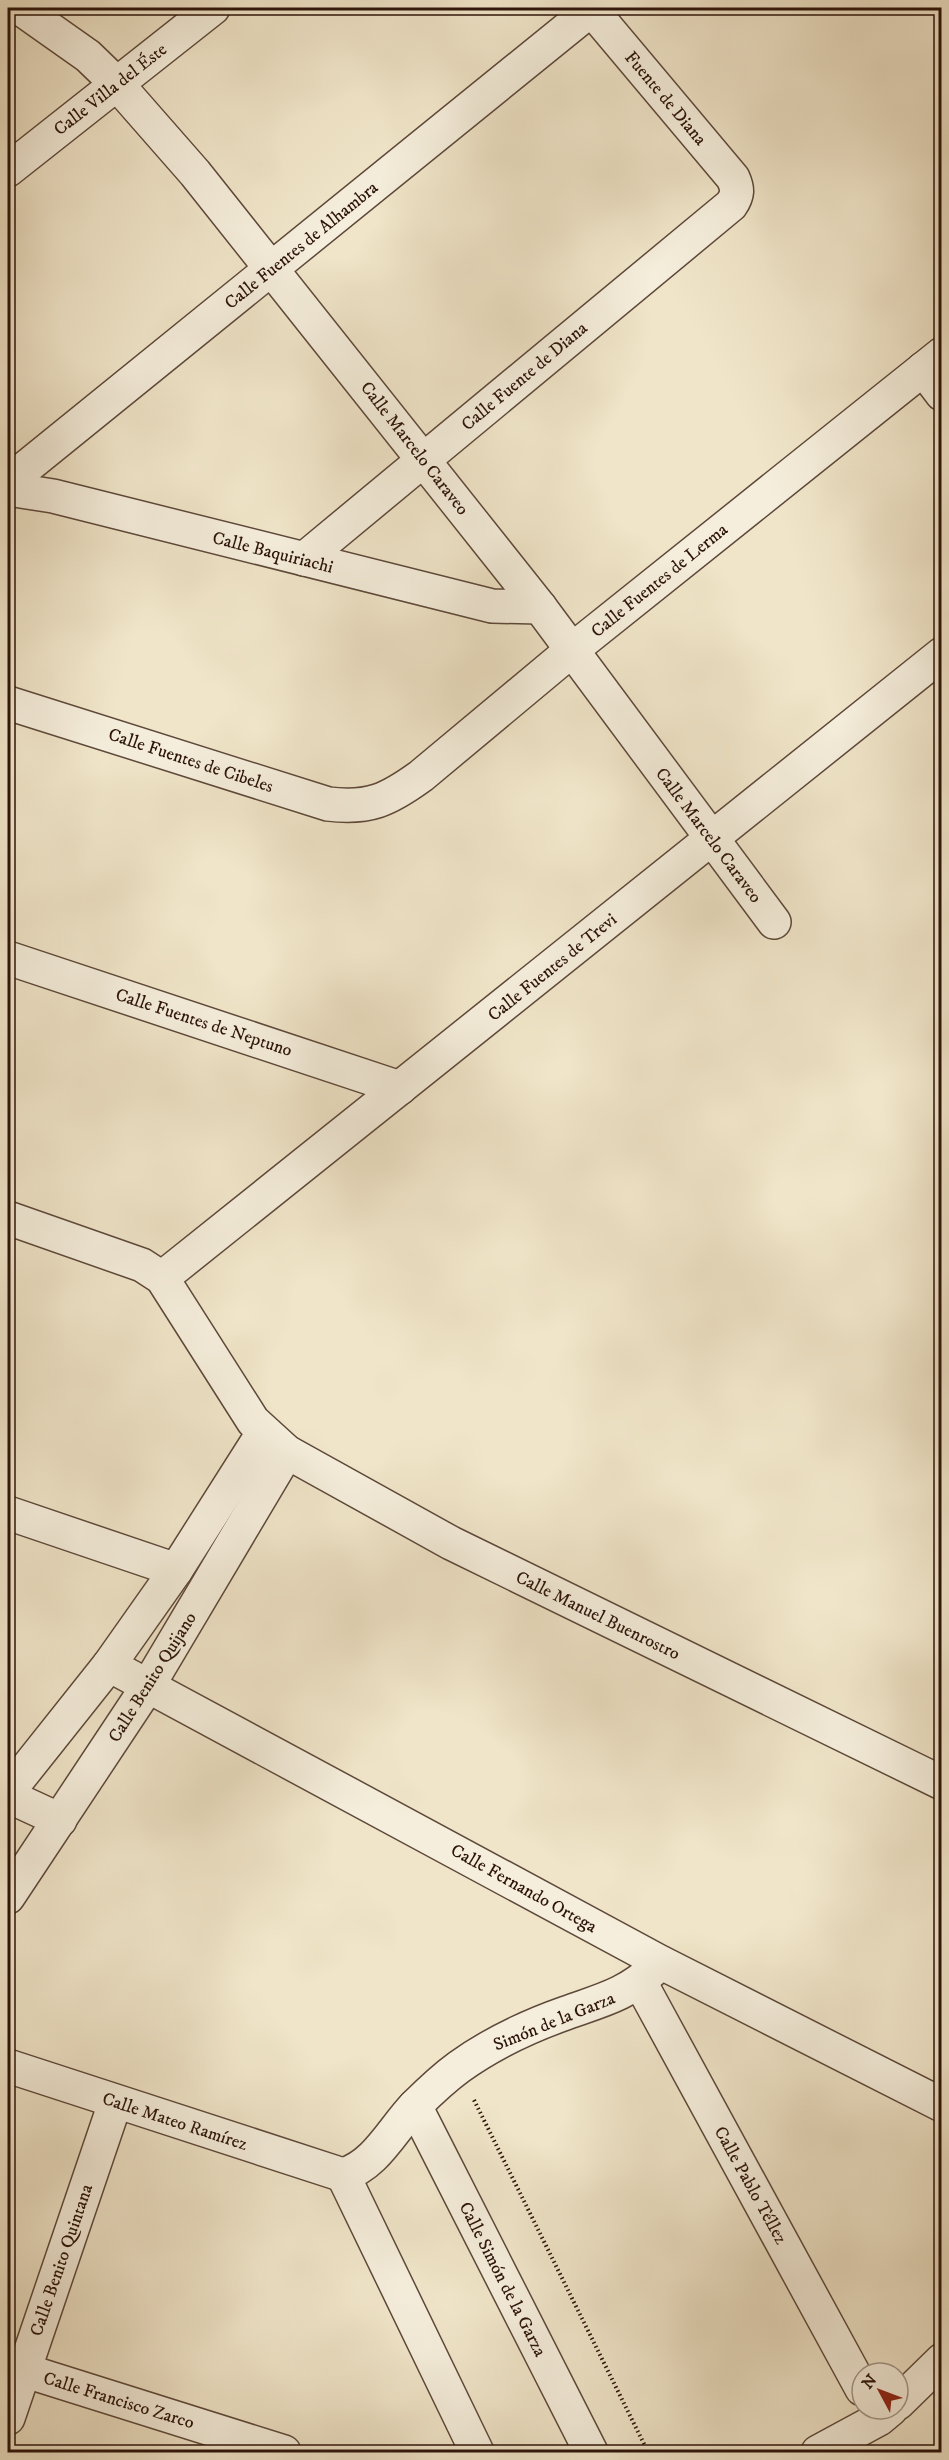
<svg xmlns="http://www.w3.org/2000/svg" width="949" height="2460" font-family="'IM FELL DW Pica',serif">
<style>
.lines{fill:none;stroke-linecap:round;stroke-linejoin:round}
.street-casing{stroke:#5d483a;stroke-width:36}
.path{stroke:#2c130a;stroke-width:4;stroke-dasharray:1.5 3;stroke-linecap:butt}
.street{stroke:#f5eedc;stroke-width:33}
.labels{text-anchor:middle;stroke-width:6;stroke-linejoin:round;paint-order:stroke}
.street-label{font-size:18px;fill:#2c130a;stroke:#f5eedc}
</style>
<rect width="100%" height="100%" fill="#f0e5c9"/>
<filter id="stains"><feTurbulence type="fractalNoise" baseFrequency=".00333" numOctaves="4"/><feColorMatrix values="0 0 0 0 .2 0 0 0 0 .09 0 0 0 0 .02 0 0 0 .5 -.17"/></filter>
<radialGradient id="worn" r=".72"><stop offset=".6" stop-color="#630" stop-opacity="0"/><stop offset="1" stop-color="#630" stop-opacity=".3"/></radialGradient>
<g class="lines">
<defs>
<g id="street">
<polyline points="20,8 88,56 117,84 195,173 540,607 774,922"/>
<polyline points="8,170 213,8"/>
<polyline points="923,369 942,394"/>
<polyline points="8,482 593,8"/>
<polyline points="8,489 53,496 492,606 540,607"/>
<path d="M304,559L731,205C738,195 738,189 733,178L591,9"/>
<path d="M8,703L328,804C369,809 388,800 421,776L572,650L942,354"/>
<polyline points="8,958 400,1088"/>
<polyline points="8,1218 142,1265 162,1278 253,1421 287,1452 451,1543 942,1783"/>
<polyline points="162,1278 942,654"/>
<polyline points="8,1513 176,1570"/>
<polyline points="109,1665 660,1962 942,2105"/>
<polyline points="8,1792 109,1665 176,1570 263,1433"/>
<polyline points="8,1796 60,1820"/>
<polyline points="8,1897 148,1686 287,1452"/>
<polyline points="640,1982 862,2389"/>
<polyline points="8,2066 343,2175"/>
<polyline points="415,2106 591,2452"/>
<path d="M343,2175C376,2165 392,2130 415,2106C428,2093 444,2078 459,2067C491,2044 529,2026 566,2013C602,2000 626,1995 655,1968"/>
<polyline points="343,2175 477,2452"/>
<polyline points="23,2370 284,2452"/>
<polyline points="898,2403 942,2360"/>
<polyline points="8,2418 115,2103"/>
<polyline points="818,2452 879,2419 891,2409"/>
</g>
</defs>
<use href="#street" class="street-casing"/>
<polyline class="path" points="474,2100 648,2452"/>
<use href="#street" class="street"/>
</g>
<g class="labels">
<g class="street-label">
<text transform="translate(110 89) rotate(-38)" y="6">Calle Villa del Éste</text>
<text transform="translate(666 98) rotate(50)" y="6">Fuente de Diana</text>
<text transform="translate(301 245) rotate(-39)" y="6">Calle Fuentes de Alhambra</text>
<text transform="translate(524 376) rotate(-40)" y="6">Calle Fuente de Diana</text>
<text transform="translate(415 448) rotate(52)" y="6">Calle Marcelo Caraveo</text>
<text transform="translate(273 552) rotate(14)" y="6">Calle Baquiriachi</text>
<text transform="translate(659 580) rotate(-39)" y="6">Calle Fuentes de Lerma</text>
<text transform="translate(191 760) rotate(18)" y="6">Calle Fuentes de Cibeles</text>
<text transform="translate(709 835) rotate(53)" y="6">Calle Marcelo Caraveo</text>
<text transform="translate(552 967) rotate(-39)" y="6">Calle Fuentes de Trevi</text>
<text transform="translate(204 1022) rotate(18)" y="6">Calle Fuentes de Neptuno</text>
<text transform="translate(598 1615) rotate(26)" y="6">Calle Manuel Buenrostro</text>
<text transform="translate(152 1677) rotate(-58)" y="6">Calle Benito Quijano</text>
<text transform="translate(524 1888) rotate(29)" y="6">Calle Fernando Ortega</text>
<text transform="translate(554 2021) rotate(-22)" y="6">Simón de la Garza</text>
<text transform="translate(175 2121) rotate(18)" y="6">Calle Mateo Ramírez</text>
<text transform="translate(751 2185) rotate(61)" y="6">Calle Pablo Téllez</text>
<text transform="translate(61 2260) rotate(-71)" y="6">Calle Benito Quintana</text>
<text transform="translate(503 2279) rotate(63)" y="6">Calle Simón de la Garza</text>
<text transform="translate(119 2400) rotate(17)" y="6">Calle Francisco Zarco</text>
</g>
</g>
<rect width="949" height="2460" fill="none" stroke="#f0e5c9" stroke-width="30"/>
<rect x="9" y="9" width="931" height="2442" fill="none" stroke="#2c130a" stroke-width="3"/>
<rect x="15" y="15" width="919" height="2430" fill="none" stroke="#2c130a" stroke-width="1.5"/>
<g transform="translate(880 2391) rotate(311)"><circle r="28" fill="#f5eedc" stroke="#a59688" stroke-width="1.5"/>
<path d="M0-4.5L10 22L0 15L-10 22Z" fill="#8f2418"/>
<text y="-9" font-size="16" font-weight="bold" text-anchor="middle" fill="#2c130a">N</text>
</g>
<rect width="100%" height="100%" filter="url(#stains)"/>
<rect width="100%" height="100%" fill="url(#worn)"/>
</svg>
